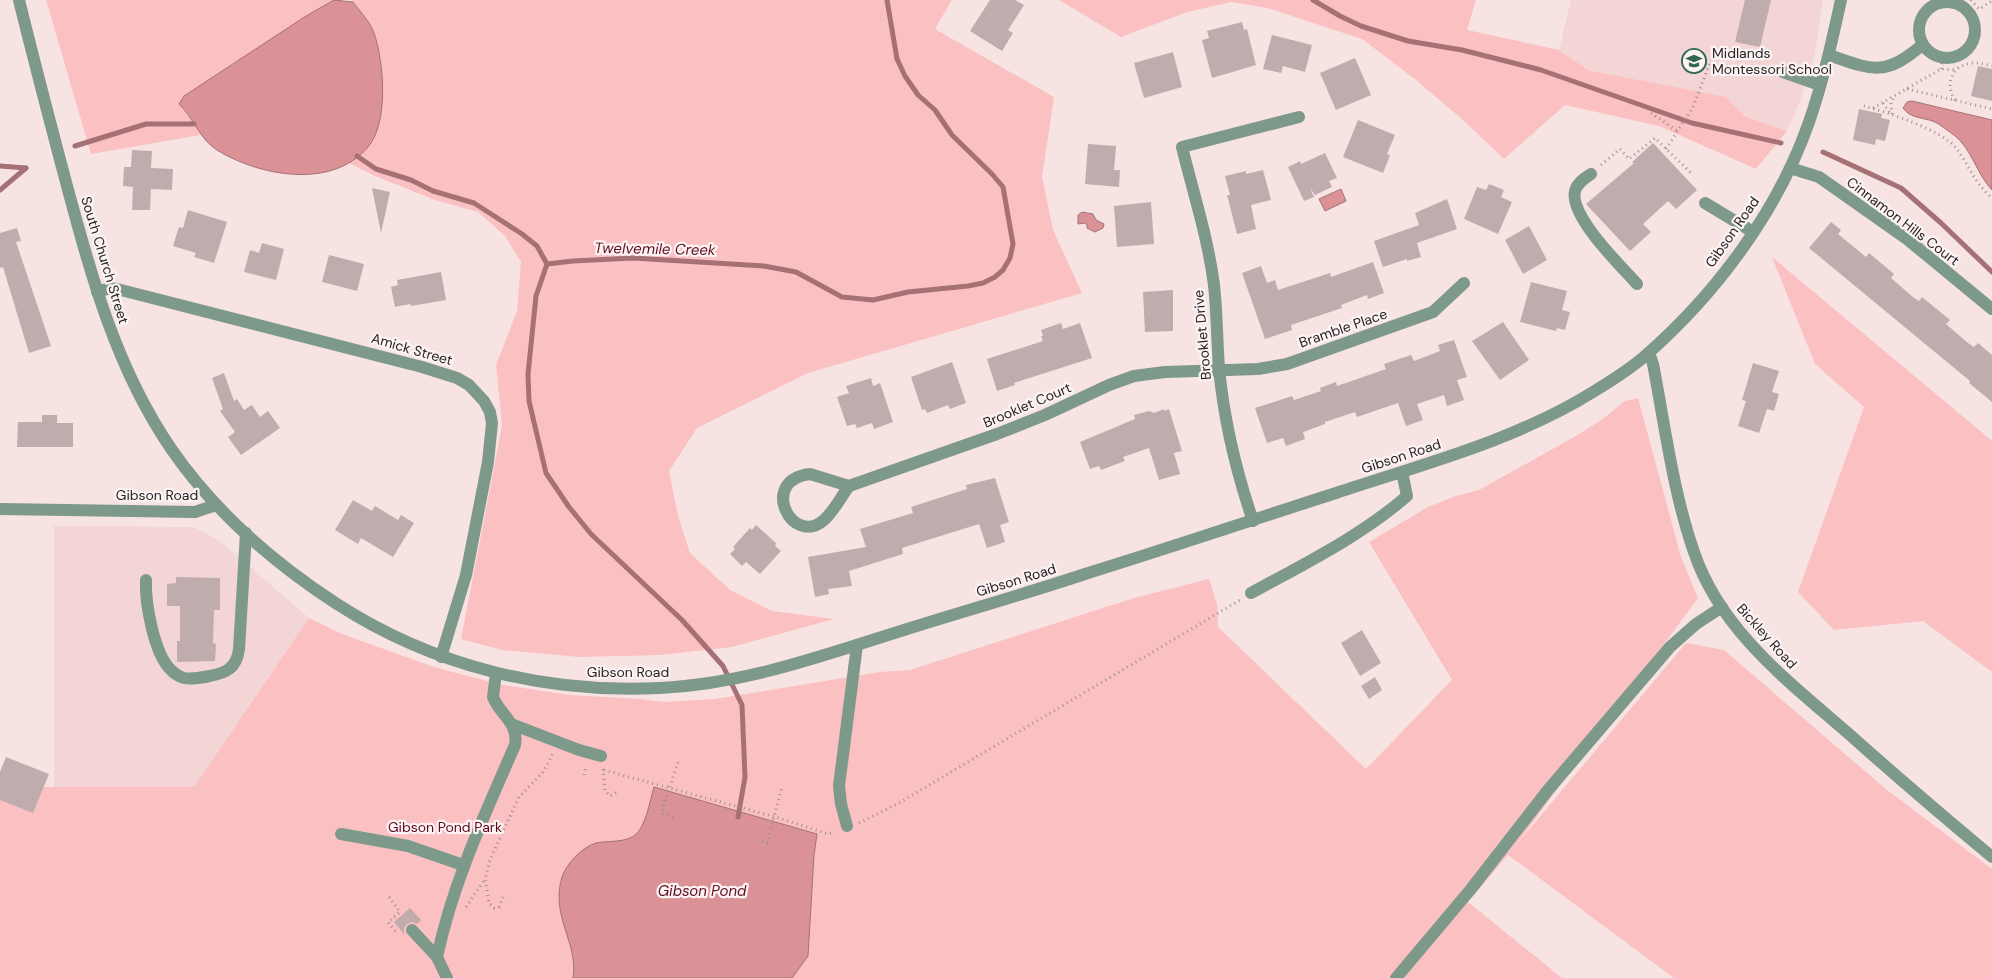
<svg xmlns="http://www.w3.org/2000/svg" width="1992" height="978" font-family="'DM Sans',sans-serif">
<style>
.built{fill:#f3d5d5}
.green{fill:#fbc0c2}
.water{fill:#da9296;stroke:#a57174}
.lines{fill:none;stroke-linecap:round;stroke-linejoin:round}
.stream{stroke:#a57174;stroke-width:5}
.building{fill:#c1acad}
.path{stroke:#9e8f8f;stroke-width:3;stroke-dasharray:1 4;stroke-linecap:butt}
.minor{stroke:#7c998a;stroke-width:12}
.labels{text-anchor:middle;stroke-width:4.5;stroke-linejoin:round;paint-order:stroke}
.poi-label{font-size:14px;fill:#2a2323;stroke:#fcf4f4;text-anchor:start}
.street-label{font-size:14px;fill:#2a2323;stroke:#fcf4f4}
.park-label{font-size:14px;fill:#5e071b;stroke:#fcf4f4}
.water-label{font-size:15px;font-style:italic;fill:#630e1f;stroke:#fcf4f4}
</style>
<rect width="100%" height="100%" fill="#f8e3e3"/>
<g class="built">
<polygon points="1571,0 1823,0 1815,53 1800,101 1787,131 1744,116 1726,97 1588,70 1559,50"/>
<polygon points="54,526 194,527 220,541 309,618 194,787 54,787"/>
</g>
<g class="green">
<polygon points="46,0 334,0 306,16 179,104 185,109 200,135 91,154"/>
<path d="M351,0H952L935,29L1054,97L1042,176L1053,230L1082,293L808,373L697,428L669,471L678,516L690,553L730,590L772,611L834,619L732,647L660,655L580,657L502,650L461,639L502,426L496,365L517,311L521,262L505,236L478,212L432,199L373,175L349,163C355,158 365,152 369,145C388,117 385,62 373,32C369,21 360,8 351,0Z"/>
<polygon points="1059,0 1476,0 1467,30 1559,50 1588,70 1726,97 1744,116 1787,131 1756,169 1659,126 1565,105 1504,159 1462,119 1416,80 1362,39 1268,8 1231,2 1187,12 1121,37"/>
<polygon points="1772,257 1992,441 1992,672 1923,621 1834,630 1798,592 1864,407 1815,364"/>
<polygon points="1638,398 1681,557 1698,598 1516,845 1686,643 1724,650 1887,790 1992,869 1992,978 1674,978 1508,855 1468,902 1562,978 0,978 0,787 194,787 309,618 342,634 437,668 503,685 570,695 639,699 664,702 715,699 880,672 910,670 1134,598 1209,579 1217,604 1218,627 1366,769 1452,680 1369,542 1428,507 1453,497 1479,490 1574,437 1600,421 1625,401"/>
</g>
<g class="water">
<path d="M334,0L353,2C360,11 370,22 374,33C384,62 389,122 368,147C332,190 259,176 217,150C199,139 194,118 179,104L184,96L306,16Z"/>
<path d="M1912,101L1992,120V190C1976,173 1972,149 1954,135C1948,131 1941,125 1935,122C1923,117 1911,119 1903,108L1907,102Z"/>
<polygon points="1341,189 1346,201 1325,211 1319,199"/>
<polygon points="1082,212 1093,214 1096,220 1104,224 1103,228 1095,232 1087,228 1087,225 1085,223 1078,224 1078,215"/>
<path d="M654,787L817,834L814,855L808,956L792,978H573C579,943 550,917 562,877C567,863 581,848 596,843C610,840 629,844 639,831C647,819 650,801 654,787Z"/>
</g>
<g class="lines">
<g class="stream">
<polyline points="1313,0 1340,16 1361,26 1408,41 1462,50 1541,70 1692,123 1781,143"/>
<polyline points="75,146 146,124 194,124"/>
<polyline points="1823,152 1901,188 1941,223 1992,272"/>
<polyline points="357,156 376,169 411,180 433,191 474,203 522,234 537,246 547,264"/>
<polyline points="0,166 26,168"/>
<polyline points="0,190 26,168"/>
<polyline points="547,264 536,296 528,374 529,401 546,473 569,507 591,534 682,620 723,666 742,705 745,777 738,817"/>
<polyline points="547,264 573,261 633,258 764,266 796,272 842,297 873,300 908,292 968,286 983,283 995,277 1003,270 1010,258 1013,244 1003,187 992,174 952,135 935,110 918,95 905,76 897,59 887,0"/>
</g>
</g>
<g class="building">
<polygon points="990,0 1015,0 1024,5 1008,30 1013,33 1002,51 970,31"/>
<polygon points="1745,0 1771,0 1760,47 1735,42"/>
<polygon points="1242,22 1244,30 1247,29 1256,65 1212,78 1202,40 1209,38 1207,31"/>
<polygon points="1272,35 1312,45 1305,72 1283,66 1281,73 1263,69"/>
<polygon points="1173,52 1182,87 1144,98 1134,63"/>
<polygon points="1355,58 1371,95 1336,110 1320,73"/>
<polygon points="1978,66 1992,69 1992,101 1971,96"/>
<polygon points="1859,109 1882,114 1881,118 1890,120 1885,141 1876,139 1875,145 1853,140"/>
<polygon points="1358,120 1395,135 1387,154 1390,155 1383,173 1343,157"/>
<polygon points="1653,143 1697,190 1676,209 1668,201 1643,224 1651,232 1630,251 1586,204 1634,163 1632,162"/>
<polygon points="1088,144 1116,146 1114,170 1120,170 1119,187 1085,184"/>
<polygon points="132,150 152,151 151,168 173,169 172,190 151,189 150,210 132,210 133,187 123,186 124,167 131,167"/>
<polygon points="1325,153 1337,178 1329,181 1332,187 1315,195 1310,188 1314,197 1304,201 1288,167 1300,161 1301,164"/>
<polygon points="1263,170 1271,200 1251,205 1256,229 1237,234 1227,195 1230,195 1225,176 1246,171 1246,174"/>
<polygon points="1489,184 1504,190 1501,197 1512,202 1498,234 1464,219 1477,187 1486,190"/>
<polygon points="372,188 390,192 381,233"/>
<polygon points="1447,199 1457,229 1417,243 1421,257 1407,261 1407,259 1383,267 1374,241 1419,225 1415,213"/>
<polygon points="1151,202 1154,244 1117,247 1114,206"/>
<polygon points="188,210 227,222 214,263 194,257 196,253 173,246 179,227 183,228"/>
<polygon points="1831,222 1841,230 1838,234 1866,257 1869,253 1894,274 1891,278 1913,297 1919,301 1922,297 1950,320 1946,324 1968,343 1974,347 1978,343 1992,355 1992,402 1969,383 1970,381 1809,248"/>
<polygon points="1529,226 1547,260 1523,274 1505,240"/>
<polygon points="17,228 21,241 16,242 51,346 29,353 3,267 0,268 0,233"/>
<polygon points="262,243 284,249 276,280 244,272 250,250 259,253"/>
<polygon points="329,255 364,264 357,291 322,282"/>
<polygon points="1373,262 1384,293 1368,299 1367,295 1341,305 1342,308 1291,325 1292,330 1265,339 1242,273 1261,266 1267,283 1275,280 1278,290 1330,273 1331,277"/>
<polygon points="441,272 446,300 411,306 410,304 395,307 391,287 398,285 397,280"/>
<polygon points="1531,282 1567,291 1562,310 1570,312 1565,330 1557,328 1556,331 1520,322"/>
<polygon points="1173,290 1173,331 1145,332 1143,292"/>
<polygon points="1503,322 1529,360 1500,380 1472,341"/>
<polygon points="1061,323 1063,329 1080,323 1092,358 1014,383 1015,385 997,391 987,359 1043,341 1041,336 1043,336 1041,330"/>
<polygon points="1454,340 1467,377 1457,380 1464,400 1447,406 1444,395 1417,404 1423,420 1406,426 1398,403 1357,417 1355,412 1325,422 1325,424 1303,432 1305,439 1286,446 1283,438 1267,443 1255,408 1292,396 1294,400 1321,391 1320,388 1336,382 1337,386 1386,369 1384,364 1411,355 1414,361 1440,351 1438,345"/>
<polygon points="952,362 966,403 950,409 948,405 927,413 925,409 922,410 911,377"/>
<polygon points="1753,363 1779,371 1772,392 1779,394 1774,411 1767,409 1759,433 1738,426 1746,401 1742,400"/>
<polygon points="224,373 234,401 237,399 244,410 252,405 260,417 268,411 280,428 241,455 228,437 235,432 220,411 223,409 212,378"/>
<polygon points="871,378 873,386 880,383 893,422 874,429 872,423 857,428 855,424 847,426 837,397 849,393 846,386"/>
<polygon points="1164,409 1164,411 1169,409 1182,451 1174,453 1180,474 1159,480 1149,448 1123,457 1125,461 1101,470 1099,466 1090,469 1080,442 1135,419 1134,415 1149,411 1154,413"/>
<polygon points="42,415 57,415 57,423 73,423 73,447 17,447 18,422 42,422"/>
<polygon points="995,478 1009,522 1000,525 1005,542 987,548 979,524 902,548 903,554 849,571 852,586 828,589 829,594 815,597 808,557 866,547 860,529 913,513 911,507 967,489 966,485"/>
<polygon points="353,500 372,511 375,506 398,520 401,515 414,523 393,557 361,538 358,544 335,530"/>
<polygon points="756,525 776,543 775,546 781,551 760,574 746,562 742,566 730,554 735,549 733,547 750,528 752,530"/>
<polygon points="176,577 220,578 220,610 214,610 213,643 216,644 215,661 177,662 177,641 180,641 180,606 167,606 167,584 176,583"/>
<polygon points="1362,630 1381,663 1360,676 1341,643"/>
<polygon points="1375,677 1382,690 1369,699 1361,686"/>
<polygon points="6,757 49,774 33,813 0,800 0,772"/>
<polygon points="410,908 421,920 417,924 411,922 407,924 404,928 404,934 394,922"/>
</g>
<g class="lines">
<g class="path">
<polyline points="1971,0 1979,9 1992,1"/>
<polyline points="1941,69 1943,59"/>
<polyline points="1907,89 1992,109"/>
<path d="M1955,100C1944,84 1952,65 1972,63C1979,62 1986,65 1992,66"/>
<polyline points="1883,103 1891,114"/>
<path d="M1864,106C1886,112 1942,130 1956,148C1969,165 1975,184 1992,198"/>
<polyline points="1873,108 1941,69 1956,70"/>
<polyline points="1651,113 1677,131"/>
<polyline points="1892,114 1891,103 1895,96"/>
<polyline points="1666,149 1693,107 1711,60"/>
<polyline points="1601,165 1620,149 1629,159 1655,138 1692,174"/>
<polyline points="603,769 605,791 610,796 619,791"/>
<polyline points="604,770 775,817 829,834 835,832"/>
<polyline points="584,775 586,767"/>
<polyline points="673,817 661,813 679,759"/>
<polyline points="859,823 899,803 1240,600"/>
<polyline points="757,840 767,843 782,787"/>
<polyline points="389,897 400,912 388,922 397,933"/>
<polyline points="503,897 499,907 494,908 489,903 485,879 490,860 519,797 544,771 553,753"/>
<polyline points="466,907 485,879"/>
</g>
<g class="minor">
<path d="M19,0C33,57 48,114 63,171C89,268 114,366 172,450C215,512 274,563 337,604C433,666 546,694 660,688C745,684 824,655 904,630C964,611 1025,594 1085,574C1169,548 1252,520 1336,493C1423,464 1514,441 1593,392C1611,381 1629,370 1645,356C1716,294 1778,211 1809,122C1823,82 1832,41 1841,0"/>
<circle cx="1947" cy="30" r="28"/>
<path d="M1829,55C1872,70 1885,77 1922,45"/>
<polyline points="1783,72 1820,85"/>
<polyline points="1790,168 1819,177 1907,239 1992,309"/>
<path d="M1591,174C1585,178 1577,183 1575,191C1569,216 1621,266 1637,284"/>
<polyline points="1705,203 1753,232"/>
<polyline points="97,292 110,288 117,289 422,367 457,378 469,385 484,401 490,412 492,423 488,462 466,575 441,657"/>
<path d="M1649,353L1653,364C1665,426 1673,492 1694,552C1720,630 1789,682 1849,734C1896,776 1944,817 1992,857"/>
<path d="M810,474L849,486C841,497 834,511 824,520C792,548 758,480 810,474Z"/>
<polyline points="849,486 997,434 1045,415 1109,385 1134,376 1165,372 1258,369 1287,364 1433,312 1464,283"/>
<polyline points="0,509 195,512 216,505"/>
<path d="M1253,521C1236,471 1224,421 1219,368C1217,341 1217,312 1214,285C1208,238 1193,192 1182,147L1299,117"/>
<path d="M146,580C145,603 154,654 171,670C175,674 180,677 184,678C193,680 222,675 229,669C236,664 238,657 239,649L246,533"/>
<path d="M1251,593C1304,564 1361,536 1407,496L1402,472"/>
<polyline points="514,725 579,750 601,756"/>
<polyline points="847,826 841,804 839,786 857,645"/>
<polyline points="341,834 408,846 463,865"/>
<polyline points="412,930 437,957 447,978"/>
<path d="M437,957C453,882 485,814 515,745C519,723 500,715 493,697L496,673"/>
<polyline points="1396,978 1471,889 1548,790 1670,647 1696,624 1722,607"/>
</g>
</g>
<defs>
<symbol id="school-ring" viewBox="-11 -11 22 22"><circle r="9.5" fill="#fcf4f4" stroke="#31684f" stroke-width="1.5"/><path d="M0-5L7-2L0 1L-7-2ZM-4 1L0 2.5L4 1V4Q0 6-4 4Z" fill="#31684f"/></symbol>
</defs>
<g fill-rule="evenodd">
<use href="#school-ring" x="1680" y="47" width="28" height="28"/>
</g>
<g class="labels">
<g class="poi-label">
<text x="1712" y="58">Midlands<tspan x="1712" dy="16">Montessori School</tspan></text>
</g>
<g class="street-label">
<text transform="translate(1903 221) rotate(37)" y="5">Cinnamon Hills Court</text>
<text transform="translate(1732 232) rotate(-55)" y="5">Gibson Road</text>
<text transform="translate(105 260) rotate(73)" y="5">South Church Street</text>
<text transform="translate(1343 328) rotate(-19)" y="5">Bramble Place</text>
<text transform="translate(1202 335) rotate(-95)" y="5">Brooklet Drive</text>
<text transform="translate(412 349) rotate(16)" y="5">Amick Street</text>
<text transform="translate(1027 405) rotate(-23)" y="5">Brooklet Court</text>
<text transform="translate(1401 456) rotate(-18)" y="5">Gibson Road</text>
<text x="157" y="500">Gibson Road</text>
<text transform="translate(1016 580) rotate(-17)" y="5">Gibson Road</text>
<text transform="translate(1767 636) rotate(48)" y="5">Bickley Road</text>
<text x="628" y="677">Gibson Road</text>
</g>
<g class="park-label">
<text x="445" y="832">Gibson Pond Park</text>
</g>
<g class="water-label">
<text transform="translate(655 249) rotate(1)" y="5">Twelvemile Creek</text>
<text x="702" y="896">Gibson Pond</text>
</g>
</g>
</svg>
